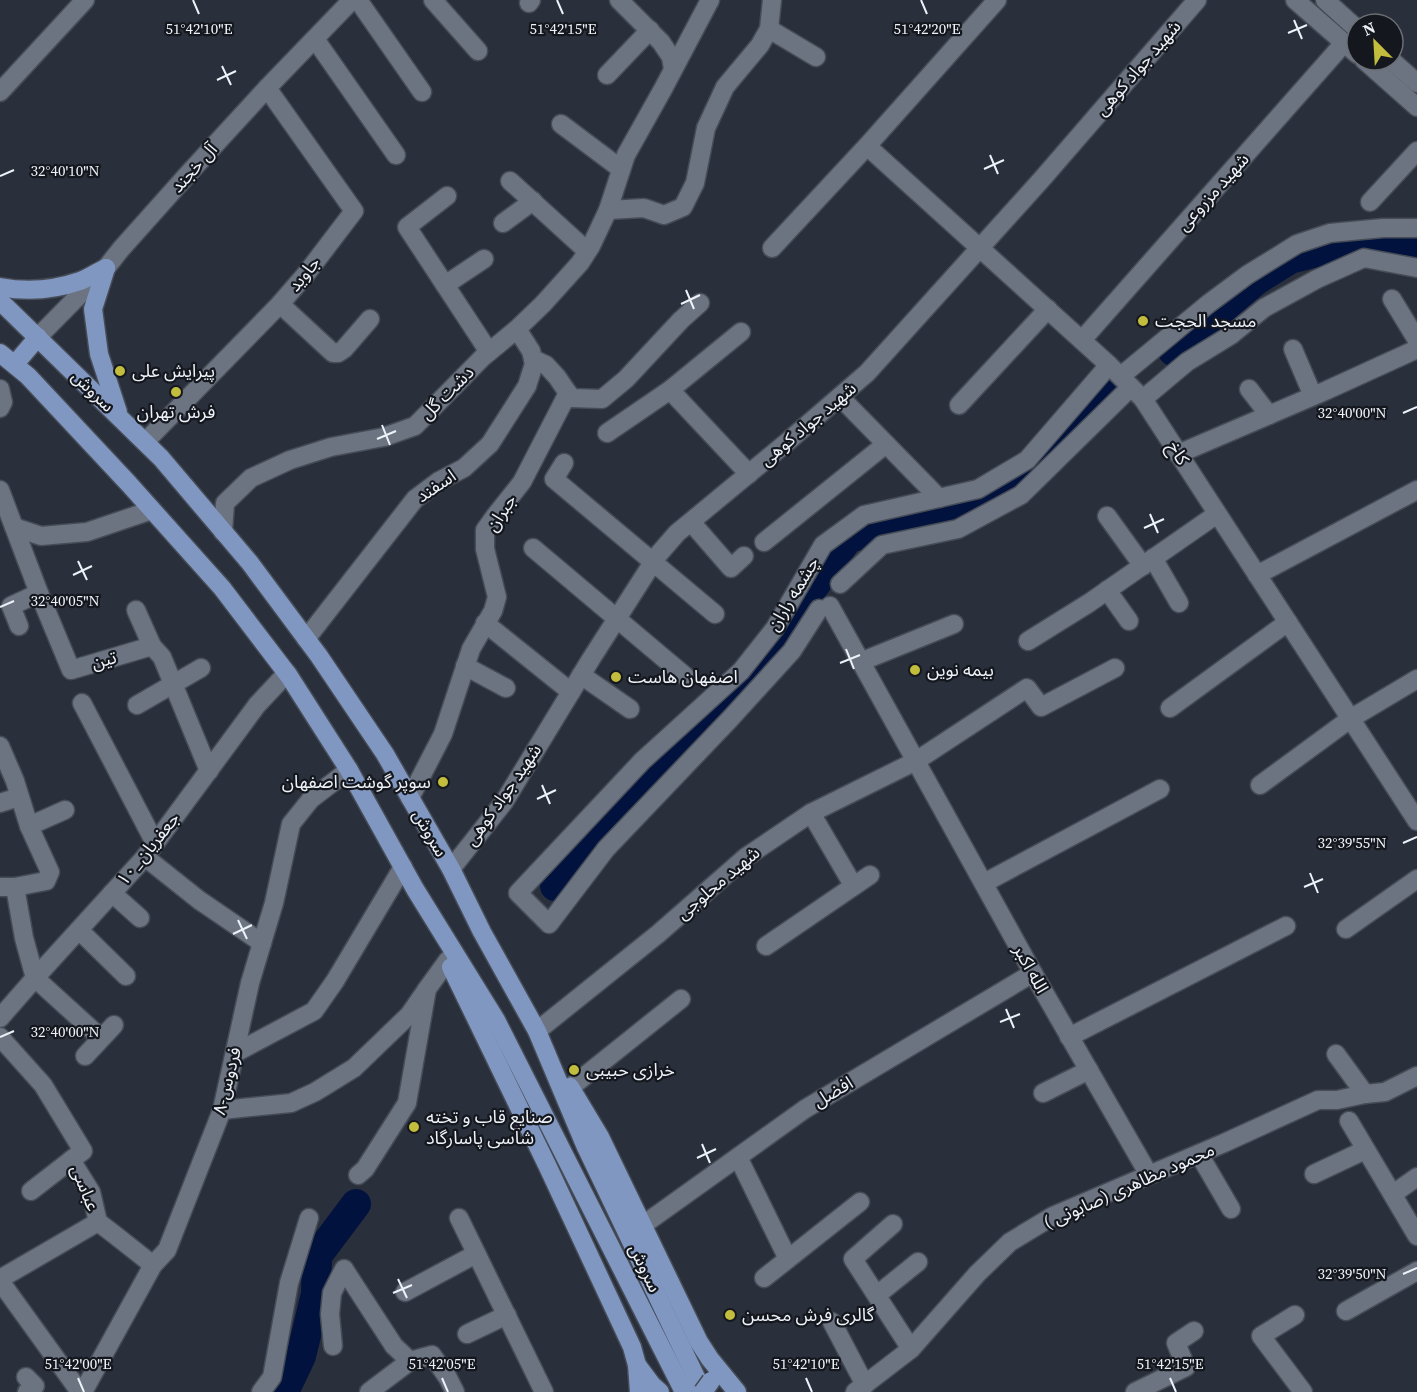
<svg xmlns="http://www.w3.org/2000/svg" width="1417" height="1392" font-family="'Source Serif 4','Noto Sans Arabic',serif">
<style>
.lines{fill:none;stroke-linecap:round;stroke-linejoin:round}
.river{stroke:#01123e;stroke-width:30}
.minor-casing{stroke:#464c56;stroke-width:21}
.major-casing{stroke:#464c56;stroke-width:21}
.minor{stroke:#6c7482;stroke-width:18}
.major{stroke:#8097c2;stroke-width:18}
.major-bridge-casing{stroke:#464c56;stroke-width:21;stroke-linecap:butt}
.major-bridge{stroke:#8097c2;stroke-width:18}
.ticks{fill:none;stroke:#edf2f9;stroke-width:2}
.poi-dot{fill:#c3bd3e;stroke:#14171d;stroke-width:2}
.labels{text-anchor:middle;stroke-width:4.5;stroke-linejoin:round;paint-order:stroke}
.street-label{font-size:18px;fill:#edf2f9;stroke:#14171d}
.poi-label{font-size:18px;fill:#edf2f9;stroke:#14171d;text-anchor:start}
.ticks-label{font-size:15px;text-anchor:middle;fill:#edf2f9;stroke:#14171d;stroke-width:4.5;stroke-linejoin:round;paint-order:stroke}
</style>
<rect width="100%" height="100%" fill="#292f3b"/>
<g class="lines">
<g class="river">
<polyline points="1173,351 1255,281 1290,259 1352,243 1417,250"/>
<polyline points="555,886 634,793 699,731 748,680 789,629 812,589 848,538 896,527 942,521 971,513 1010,490 1110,394"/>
<polyline points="284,1392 301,1356 316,1294 317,1256 356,1204"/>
</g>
<defs>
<g id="minor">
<polyline points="358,0 422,92"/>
<polyline points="433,0 478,51"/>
<polyline points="619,0 661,42 671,57 673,69"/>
<polyline points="1295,0 1357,54"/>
<polyline points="1325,0 1357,29"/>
<polyline points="529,3 531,0"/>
<polyline points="769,29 816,57"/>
<polyline points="315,39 396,155"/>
<polyline points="1364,60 1417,107"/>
<polyline points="1391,60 1417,83"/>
<polyline points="607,75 650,30"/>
<polyline points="0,92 85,0"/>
<polyline points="561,124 621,169"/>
<polyline points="867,146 1109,365 1143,399 1417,821"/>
<polyline points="510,181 587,251"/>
<polyline points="447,196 407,227 489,352"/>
<polyline points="1370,202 1417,151"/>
<polyline points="608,210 644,208 664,215 683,207 695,183 706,128 725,87 760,45 769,29 772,0"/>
<polyline points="503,223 533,201"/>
<polyline points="772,248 867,146 997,0"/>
<polyline points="445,285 484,259"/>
<polyline points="1392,299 1417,340"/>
<polyline points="280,304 333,353 338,353 344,349 370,319"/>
<polyline points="517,329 531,351 533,359 546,365 557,377 568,393"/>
<polyline points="38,337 106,268 121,249 188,174 267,88 352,0"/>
<polyline points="1082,340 1344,43"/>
<polyline points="1293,349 1313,396"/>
<polyline points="1121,376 1208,304 1247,275 1297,244 1330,233 1383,228 1417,228"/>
<polyline points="0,389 3,402 0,408"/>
<polyline points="1249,389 1269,415"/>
<polyline points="670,390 749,474"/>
<polyline points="840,397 939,498"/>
<polyline points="1143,399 1187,362 1231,335 1264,308 1317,279 1364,258 1417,268"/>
<polyline points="959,405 1048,309"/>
<polyline points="607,433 670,390 741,332"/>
<polyline points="145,442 280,304 306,274 354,211 267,88"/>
<polyline points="1178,454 1325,391 1417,349"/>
<polyline points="564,463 554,479 715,614"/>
<polyline points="0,490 39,593 71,670 152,646 162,657 209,771"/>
<polyline points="1107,516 1143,566"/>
<polyline points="691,522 731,568 744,556"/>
<polyline points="14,527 41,536 87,532 152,510"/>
<polyline points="223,532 225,503 251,478 290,460 331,447 384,437 415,426 483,357 517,329 543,304 580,263 591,246 608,210 626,155 663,89 710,0"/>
<polyline points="764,542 886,444"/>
<polyline points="533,548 685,676"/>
<polyline points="1153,558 1179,603"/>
<polyline points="1257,575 1417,490"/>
<polyline points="840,584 882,545 958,529 1021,495 1131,387"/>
<polyline points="1107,590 1129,621"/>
<polyline points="830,606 1033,973 1149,1175"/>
<polyline points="819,609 792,651 731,718 606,849 549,924 518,893 642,761 741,671 775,628 823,545 864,515 978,489 1027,460 1109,365"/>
<polyline points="136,610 152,646"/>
<polyline points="485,623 571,692"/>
<polyline points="19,626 11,606 39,593"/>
<polyline points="306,639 415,499 439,481 464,468 490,444 527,386 534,364 533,359"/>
<polyline points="1028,641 1089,603 1217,514"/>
<polyline points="860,662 954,624"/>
<polyline points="465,666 506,688"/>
<polyline points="581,675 630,709"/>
<polyline points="82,703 155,843"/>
<polyline points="137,705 201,668"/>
<polyline points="1170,708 1288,622"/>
<polyline points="0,746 15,781 29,826 50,872 46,881 15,887 0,887"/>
<polyline points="1260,785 1350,719 1417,679"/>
<polyline points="410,798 443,734 471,649 493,611 497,597 485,549 485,530 495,516 522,482 568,393 572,398 602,399 626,379 681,320 700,303"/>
<polyline points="0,803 19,797"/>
<polyline points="811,813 853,885"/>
<polyline points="29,826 65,810"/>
<polyline points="145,857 199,900 262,943"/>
<polyline points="451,869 504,802 591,659 657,556 677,533 786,443 867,373 1042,179 1197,0"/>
<polyline points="984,883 1160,789"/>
<polyline points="15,887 24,938 35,978 101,1038"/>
<polyline points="112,893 140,918"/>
<polyline points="1346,929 1417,879"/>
<polyline points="79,930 126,976"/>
<polyline points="766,946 870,875"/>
<polyline points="0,1018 35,978 145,857 257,705 287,673"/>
<polyline points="537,1031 658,934 746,857 811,813 916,761 1027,688 1041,707 1115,668"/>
<polyline points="0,1037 43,1085 83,1151 71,1160 91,1192 98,1222 0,1279"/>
<polyline points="1069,1037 1286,926"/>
<polyline points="235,1053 314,1011 335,981 403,867"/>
<polyline points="1336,1054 1365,1094"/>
<polyline points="85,1056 114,1025"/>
<polyline points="571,1087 681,999"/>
<polyline points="1043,1093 1089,1070"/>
<polyline points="222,1110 291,1103 315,1092 354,1068 409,1015 427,989"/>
<polyline points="1349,1121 1417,1236"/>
<polyline points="1199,1154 1231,1209"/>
<polyline points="738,1157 788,1259 860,1202"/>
<polyline points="1314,1174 1365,1150"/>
<polyline points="358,1175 365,1169 407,1103 427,989 448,960"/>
<polyline points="31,1191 71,1160"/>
<polyline points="1393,1194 1417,1177"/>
<polyline points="459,1218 544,1392"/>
<polyline points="98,1222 115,1235 153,1265"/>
<polyline points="893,1224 853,1259 911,1349"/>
<polyline points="643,1225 805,1109 1033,973"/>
<polyline points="764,1278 788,1259"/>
<polyline points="0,1281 80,1392"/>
<polyline points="405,1292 476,1254"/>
<polyline points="877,1295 918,1262"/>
<polyline points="1346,1311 1417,1271"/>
<polyline points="1295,1315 1261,1336 1303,1392"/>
<polyline points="832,1322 865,1385"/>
<polyline points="467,1334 507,1315"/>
<polyline points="333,1346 330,1314 332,1293 344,1269 394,1346 410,1361 432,1355 448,1378 455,1392"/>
<polyline points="26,1377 35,1386 27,1392"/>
<polyline points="83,1392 153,1265 167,1250 222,1110 250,983 274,903 291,824 311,799 349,770"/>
<polyline points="261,1392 272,1377 289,1283 309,1218"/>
<polyline points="369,1392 410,1361"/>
<polyline points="855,1392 911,1349 977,1274 1010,1242 1053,1216 1224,1143 1318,1100 1337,1100 1365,1094 1385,1092 1417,1076"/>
<polyline points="1135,1392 1186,1367 1176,1343 1194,1331"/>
</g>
<g id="major">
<polyline points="106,268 93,309 99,354 118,412"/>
<path d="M0,287C27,292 54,290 80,281C89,278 97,272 106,268"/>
<polyline points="0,301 161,458 250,563 319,656 385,754 451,869 482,932 537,1031 585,1145 703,1392"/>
<polyline points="0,353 28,376 129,484 222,588 289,676 349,770 415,889 496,1020 684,1392"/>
<polyline points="15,364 38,337"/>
<polyline points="451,967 547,1165 632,1347 637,1365 639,1392"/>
<polyline points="570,1087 600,1137 699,1342 710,1359 737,1392"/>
<polyline points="637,1365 652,1385 660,1392"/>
</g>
</defs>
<use href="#minor" class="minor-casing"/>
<use href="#major" class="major-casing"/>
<use href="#minor" class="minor"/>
<use href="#major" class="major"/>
<defs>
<polyline id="major-bridge" points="703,1392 711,1381"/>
</defs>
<use href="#major-bridge" class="major-bridge-casing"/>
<use href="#major-bridge" class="major-bridge"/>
</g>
<path class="ticks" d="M193,0L199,14M557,0L563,14M921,0L927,14M1294,20L1302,39M1288,33L1307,25M222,66L231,85M217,80L236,71M990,155L998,174M984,169L1004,160M0,176L14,170M686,290L694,309M681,304L700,295M1403,413L1417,407M382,425L390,445M377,439L396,431M1150,514L1158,533M1144,528L1164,519M78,561L87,580M73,575L92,566M0,607L14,601M846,649L854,669M840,663L860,655M542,785L550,804M537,799L556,790M1403,843L1417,837M1310,873L1318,893M1304,887L1323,879M238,920L247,939M233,934L252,925M1006,1009L1014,1028M1000,1022L1020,1014M0,1037L14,1031M702,1144L710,1163M697,1158L716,1149M1403,1274L1417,1268M398,1279L407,1298M393,1293L412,1285M78,1378L84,1392M442,1378L448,1392M806,1378L812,1392M1170,1378L1176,1392"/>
<g class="poi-dot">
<circle cx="1143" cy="321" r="6"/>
<circle cx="120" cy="371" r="6"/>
<circle cx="176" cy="392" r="6"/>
<circle cx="915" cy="670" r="6"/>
<circle cx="616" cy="677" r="6"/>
<circle cx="443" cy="782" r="6"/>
<circle cx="574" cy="1070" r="6"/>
<circle cx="414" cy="1127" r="6"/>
<circle cx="730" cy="1315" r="6"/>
</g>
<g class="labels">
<g class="street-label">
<text transform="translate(1138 68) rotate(-49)" y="6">شهید جواد کوهی</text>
<text transform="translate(194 168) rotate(-48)" y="6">آل خجند</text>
<text transform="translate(1213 192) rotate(-48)" y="6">شهید مزروعی</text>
<text transform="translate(304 274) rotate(-51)" y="6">جاوید</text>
<text transform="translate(93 391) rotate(44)" y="6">سروش</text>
<text transform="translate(447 393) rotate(-45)" y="6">دشت گل</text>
<text transform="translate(808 424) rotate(-40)" y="6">شهید جواد کوهی</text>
<text transform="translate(1178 453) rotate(57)" y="6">کاخ</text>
<text transform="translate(436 486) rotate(-34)" y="6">اسفند</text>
<text transform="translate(501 513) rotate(-57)" y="6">جبران</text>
<text transform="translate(793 594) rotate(-59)" y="6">چشمه راران</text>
<text transform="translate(104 660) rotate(-16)" y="6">تین</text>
<text transform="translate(503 795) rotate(-55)" y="6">شهید جواد کوهی</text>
<text transform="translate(430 833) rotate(60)" y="6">سروش</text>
<text transform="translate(148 849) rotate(-51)" y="6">۱۰_جعفریان</text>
<text transform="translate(718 883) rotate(-40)" y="6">شهید محلوجی</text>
<text transform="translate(1031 969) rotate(61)" y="6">الله اکبر</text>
<text transform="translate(227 1081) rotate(-76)" y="6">۸-فردوس</text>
<text transform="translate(833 1092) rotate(-31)" y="6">افضل</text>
<text transform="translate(1129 1186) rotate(-24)" y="6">محمود مظاهری (صابونی )</text>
<text transform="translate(85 1188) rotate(68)" y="6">عباسی</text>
<text transform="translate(645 1268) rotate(64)" y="6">سروش</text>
</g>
<g class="poi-label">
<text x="1155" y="327">مسجد الحجت</text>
<text x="132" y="377">پیرایش علی</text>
<text x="176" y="418" text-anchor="middle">فرش تهران</text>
<text x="927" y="676">بیمه نوین</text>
<text x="628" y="683">اصفهان هاست</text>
<text x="431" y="788" text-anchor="end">سوپر گوشت اصفهان</text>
<text x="586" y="1076">خرازی حبیبی</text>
<text x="426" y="1123">صنایع قاب و تخته<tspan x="426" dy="21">شاسی پاسارگاد</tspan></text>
<text x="742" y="1321">گالری فرش محسن</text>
</g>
</g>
<g class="ticks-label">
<text x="199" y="34">51°42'10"E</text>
<text x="563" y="34">51°42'15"E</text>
<text x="927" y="34">51°42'20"E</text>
<text x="65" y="176">32°40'10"N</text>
<text x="1352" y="418">32°40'00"N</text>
<text x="65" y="606">32°40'05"N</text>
<text x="1352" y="848">32°39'55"N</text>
<text x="65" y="1037">32°40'00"N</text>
<text x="1352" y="1279">32°39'50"N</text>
<text x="78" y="1369">51°42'00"E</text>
<text x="442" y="1369">51°42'05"E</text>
<text x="806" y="1369">51°42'10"E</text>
<text x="1170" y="1369">51°42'15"E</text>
</g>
<g transform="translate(1375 42) rotate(336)"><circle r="28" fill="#14171d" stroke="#6b6f75" stroke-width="1.5"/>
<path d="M0-4.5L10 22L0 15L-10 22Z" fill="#c3bd3e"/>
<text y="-9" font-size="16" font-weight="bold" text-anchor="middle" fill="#edf2f9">N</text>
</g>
</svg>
